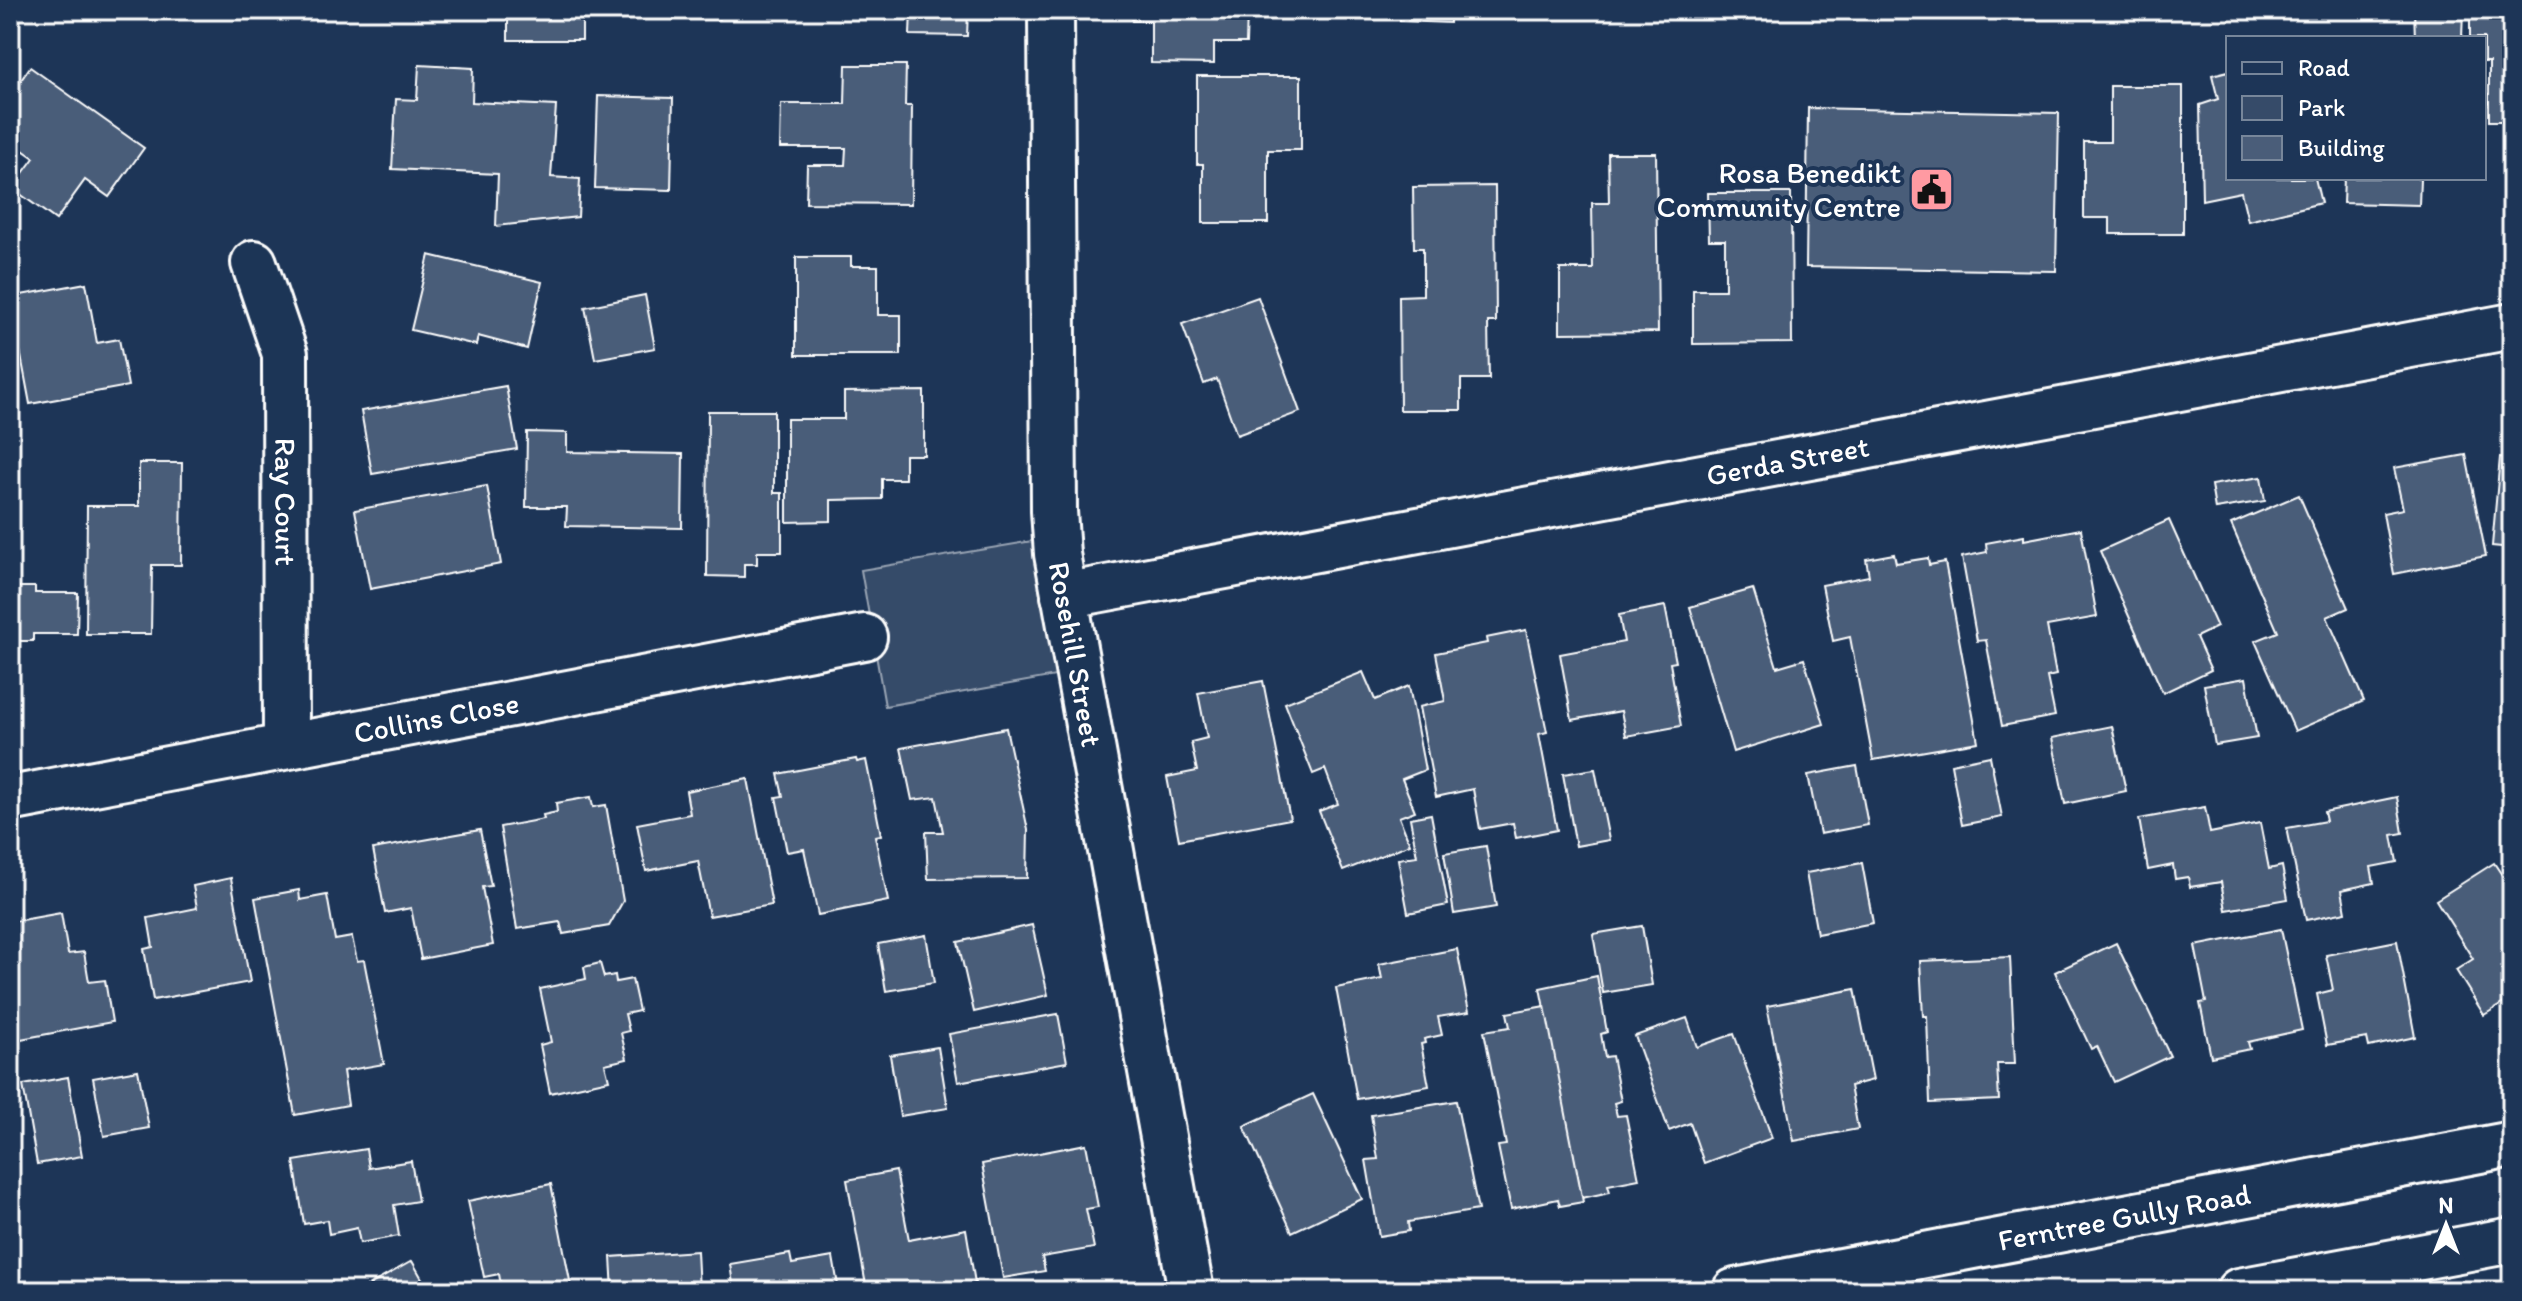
<svg xmlns="http://www.w3.org/2000/svg" width="2522" height="1301" font-family="Itim,sans-serif">
<style>
.green{fill:#364b69;stroke:#9aa5b4;stroke-width:2}
.building{fill:#4a5d79;stroke:#fff;stroke-width:2}
.lines{fill:none;stroke-linecap:round;stroke-linejoin:round}
.street-casing{stroke:#fff;stroke-width:50}
.primary-casing{stroke:#fff;stroke-width:50}
.street{stroke:#1d3557;stroke-width:44}
.primary{stroke:#1d3557;stroke-width:44}
.labels{text-anchor:middle;stroke-width:8;stroke-linejoin:round;paint-order:stroke}
.poi-label{font-size:30px;fill:#fff;stroke:#1d3557;text-anchor:end}
.street-label{font-size:30px;fill:#fff;stroke:#1d3557}
</style>
<rect width="100%" height="100%" fill="#1d3557"/>
<filter id="ink" filterUnits="userSpaceOnUse"><feTurbulence type="fractalNoise" baseFrequency=".0125" numOctaves="2"/><feDisplacementMap in="SourceGraphic" scale="16" xChannelSelector="R" yChannelSelector="G"/><feConvolveMatrix kernelMatrix="1 2 1 2 8 2 1 2 1" color-interpolation-filters="sRGB"/></filter>
<g filter="url(#ink)">
<polygon class="green" points="1056,537 1078,672 885,706 861,570"/>
<g class="building">
<rect x="508" y="10" width="74" height="30"/>
<rect x="653" y="10" width="66" height="9"/>
<polygon points="911,10 968,10 967,36 910,35"/>
<polygon points="1133,10 1247,10 1246,43 1214,43 1214,64 1151,63 1151,21 1132,21"/>
<polygon points="1400,10 1450,10 1450,23 1400,21"/>
<polygon points="1755,10 1799,10 1799,15 1755,14"/>
<polygon points="2414,10 2463,10 2462,38 2415,38"/>
<polygon points="2470,10 2512,10 2512,165 2511,121 2489,121 2489,62 2484,62 2484,38 2470,38"/>
<polygon points="419,65 473,68 472,102 556,106 551,177 580,179 578,217 496,226 498,174 392,169 396,99 417,100"/>
<polygon points="846,65 906,65 905,106 912,106 911,204 806,203 807,165 845,165 846,148 780,148 781,104 845,104"/>
<polygon points="30,67 144,148 109,197 85,180 56,220 12,188 34,158 10,141 10,82 17,86"/>
<polygon points="2228,71 2228,178 2315,178 2321,203 2248,221 2241,192 2202,200 2200,105 2218,99 2212,75"/>
<polygon points="1197,76 1301,76 1301,150 1268,150 1268,223 1203,223 1203,164 1197,164"/>
<polygon points="2110,86 2183,86 2183,234 2110,234 2110,218 2084,218 2084,142 2110,142"/>
<polygon points="598,96 673,98 671,190 595,188"/>
<polygon points="1808,108 2059,113 2056,271 1806,267"/>
<polygon points="1608,153 1656,153 1658,332 1560,333 1560,269 1593,269 1592,203 1609,203"/>
<polygon points="2344,178 2420,178 2419,205 2343,203"/>
<polygon points="1495,186 1496,322 1488,322 1489,379 1461,379 1461,410 1400,410 1399,296 1423,295 1423,248 1414,248 1413,187"/>
<polygon points="1708,193 1791,193 1792,343 1693,344 1693,290 1725,290 1725,240 1709,240"/>
<polygon points="429,255 542,282 527,349 478,336 476,345 411,330"/>
<polygon points="796,257 851,257 851,266 878,266 878,315 901,315 901,355 796,355"/>
<polygon points="86,283 97,343 119,339 128,386 30,404 10,297"/>
<polygon points="645,295 655,348 595,359 585,307"/>
<polygon points="1258,297 1300,412 1237,435 1217,379 1204,384 1182,324"/>
<polygon points="506,386 517,449 372,474 361,411"/>
<polygon points="924,391 924,455 905,455 905,479 882,479 882,499 831,500 831,521 787,522 787,419 844,419 844,392"/>
<polygon points="708,411 774,411 774,493 782,493 782,552 757,552 757,564 744,564 744,577 707,576"/>
<polygon points="527,432 567,433 567,452 683,454 682,528 566,526 567,507 526,507"/>
<polygon points="2466,455 2486,556 2394,574 2383,513 2403,509 2394,468"/>
<polygon points="2500,457 2512,458 2512,548 2492,546"/>
<polygon points="139,463 182,463 181,565 152,565 151,634 86,634 87,506 139,506"/>
<polygon points="2261,477 2265,501 2215,509 2211,485"/>
<polygon points="487,486 501,564 370,589 355,510"/>
<polygon points="2299,495 2348,608 2327,617 2364,701 2295,731 2255,641 2278,632 2231,524"/>
<polygon points="2169,520 2217,627 2196,637 2211,670 2163,693 2100,551"/>
<polygon points="2081,529 2097,617 2047,626 2056,675 2047,677 2055,716 2002,726 1986,640 1977,641 1962,557 1987,552 1986,543 2024,536 2024,540"/>
<polygon points="1894,554 1896,563 1928,558 1929,565 1945,562 1978,742 1873,760 1850,637 1833,641 1822,585 1869,576 1866,559"/>
<polygon points="10,557 15,557 14,587 35,587 35,593 78,593 77,634 33,634 33,641 12,641 11,684"/>
<polygon points="1753,589 1777,667 1804,659 1824,724 1733,752 1690,607"/>
<polygon points="1665,606 1676,662 1670,663 1681,726 1626,736 1621,711 1572,720 1560,654 1624,642 1619,615"/>
<polygon points="1526,630 1547,732 1539,734 1557,830 1516,838 1513,823 1480,829 1473,789 1436,797 1419,707 1445,701 1436,653 1487,643 1486,638"/>
<polygon points="1363,672 1375,700 1409,686 1425,770 1402,779 1415,811 1399,817 1410,844 1343,871 1319,811 1338,804 1325,769 1313,774 1285,703"/>
<polygon points="2246,678 2257,738 2215,745 2204,685"/>
<polygon points="1263,681 1290,819 1179,840 1167,777 1197,771 1191,742 1207,738 1198,693"/>
<polygon points="2112,726 2126,791 2065,804 2052,738"/>
<polygon points="1006,728 1028,830 1027,878 928,879 926,832 943,832 936,797 912,800 901,748"/>
<polygon points="1990,756 2002,817 1962,825 1951,764"/>
<polygon points="856,759 857,762 866,760 881,835 875,836 888,901 818,915 804,849 787,852 776,797 783,796 778,774"/>
<polygon points="1857,766 1868,825 1820,834 1808,775"/>
<polygon points="1595,769 1609,840 1576,846 1563,774"/>
<polygon points="748,779 772,905 709,916 698,861 646,871 637,824 690,814 686,791"/>
<polygon points="591,797 593,807 606,805 623,901 609,926 563,934 560,922 517,929 500,827 544,819 543,815 557,812 556,803"/>
<polygon points="2397,797 2403,833 2392,835 2397,862 2371,867 2374,883 2342,890 2346,912 2306,920 2287,828 2326,821 2324,812"/>
<polygon points="2205,807 2210,833 2260,823 2269,869 2282,866 2288,899 2226,910 2221,882 2190,887 2188,877 2175,879 2173,865 2148,870 2139,819"/>
<polygon points="1431,814 1448,905 1408,913 1398,859 1417,856 1410,818"/>
<polygon points="480,830 491,886 482,887 493,945 421,959 411,908 385,913 373,849"/>
<polygon points="1486,846 1496,907 1454,914 1444,853"/>
<polygon points="1862,863 1873,923 1817,934 1806,873"/>
<polygon points="2494,863 2512,890 2512,998 2484,1015 2456,970 2473,959 2436,900"/>
<polygon points="231,878 250,982 153,1000 144,949 153,947 148,918 197,908 193,886"/>
<polygon points="299,890 300,900 327,895 335,940 352,937 357,961 364,960 384,1064 343,1071 348,1105 295,1115 255,898"/>
<polygon points="61,913 68,954 84,952 89,982 105,980 112,1022 10,1041 10,922"/>
<polygon points="1032,925 1048,995 974,1012 958,942"/>
<polygon points="1642,926 1652,985 1603,993 1593,934"/>
<polygon points="2281,929 2302,1030 2248,1042 2250,1049 2211,1057 2200,1003 2206,1002 2195,946"/>
<polygon points="926,935 934,983 886,991 878,944"/>
<polygon points="2397,941 2415,1037 2369,1047 2367,1038 2327,1045 2317,994 2333,990 2326,955"/>
<polygon points="2116,943 2170,1056 2114,1082 2097,1046 2091,1049 2055,972"/>
<polygon points="1457,949 1469,1012 1438,1017 1442,1035 1424,1039 1425,1043 1421,1044 1429,1086 1357,1099 1336,988 1382,979 1379,964"/>
<polygon points="2010,957 2015,1064 1997,1064 1999,1100 1930,1103 1927,1016 1923,1016 1920,961"/>
<polygon points="600,963 604,977 615,975 616,982 632,979 639,1011 625,1014 629,1031 621,1033 627,1059 605,1064 609,1080 550,1093 540,1045 551,1042 540,989 586,979 584,967"/>
<polygon points="1597,976 1607,1032 1601,1034 1605,1057 1612,1056 1621,1101 1614,1103 1617,1116 1626,1115 1639,1179 1608,1185 1610,1192 1582,1198 1540,988"/>
<polygon points="1855,989 1873,1080 1850,1086 1858,1129 1794,1141 1767,1006"/>
<polygon points="1545,1006 1583,1202 1560,1206 1558,1199 1511,1209 1498,1146 1506,1145 1484,1031 1510,1027 1507,1013"/>
<polygon points="1058,1014 1067,1062 958,1082 949,1034"/>
<polygon points="1687,1018 1697,1047 1734,1034 1772,1138 1704,1163 1690,1123 1669,1131 1635,1036"/>
<polygon points="938,1047 948,1108 900,1116 890,1055"/>
<polygon points="138,1070 149,1128 104,1136 93,1078"/>
<polygon points="68,1077 82,1156 37,1164 23,1085"/>
<polygon points="1313,1094 1362,1199 1292,1232 1244,1126"/>
<polygon points="1456,1101 1478,1210 1408,1222 1409,1231 1379,1236 1366,1160 1378,1159 1371,1115"/>
<polygon points="1086,1144 1098,1207 1086,1209 1094,1248 1042,1257 1045,1271 1003,1278 982,1164"/>
<polygon points="366,1149 369,1168 411,1161 418,1201 394,1205 399,1236 360,1243 357,1228 329,1234 327,1220 304,1224 294,1161"/>
<polygon points="896,1171 909,1240 966,1229 975,1283 954,1287 955,1291 867,1291 847,1180"/>
<polygon points="551,1184 572,1291 502,1291 499,1274 484,1277 468,1201"/>
<polygon points="697,1251 699,1291 613,1291 611,1257"/>
<polygon points="790,1254 792,1264 833,1257 839,1291 734,1291 730,1264"/>
<polygon points="412,1261 429,1291 359,1291"/>
</g>
<g class="lines">
<defs>
<g id="street">
<path id="s1" d="M1051,10L1054,511L1057,554L1191,1291"/>
<path id="s2" d="M254,263L285,354L286,746"/>
<path id="s3" d="M1064,596L2512,326"/>
<path id="s4" d="M10,799L864,637"/>
<path id="s5" d="M1735,1291L2512,1144"/>
</g>
<polyline id="primary" points="2239,1291 2512,1240"/>
</defs>
<use href="#street" class="street-casing"/>
<use href="#primary" class="primary-casing"/>
<use href="#street" class="street"/>
<use href="#primary" class="primary"/>
</g>
</g>
<defs>
<symbol id="civic-square" viewBox="-11 -11 22 22"><rect x="-9" y="-9" width="18" height="18" rx="4" fill="#ff9aa2" stroke="#1d3557"/><path d="M-.6-6.5H3V-4.5H.6V-3L4-1V1h2V6H-6V1h2V-1L-.6-3ZM-1.2 2.5V6h2.4V2.5Z" fill="#111"/></symbol>
</defs>
<g fill-rule="evenodd">
<use href="#civic-square" x="1906" y="164" width="51" height="51"/>
</g>
<g class="labels">
<g class="poi-label">
<text x="1901" y="183">Rosa Benedikt<tspan x="1901" dy="34">Community Centre</tspan></text>
</g>
<g class="street-label">
<text dy="10" stroke="none"><textPath href="#s3" startOffset="736">Gerda Street</textPath></text>
<text dy="10" stroke="none"><textPath href="#s2" startOffset="244">Ray Court</textPath></text>
<text dy="10" stroke="none"><textPath href="#s1" startOffset="646">Rosehill Street</textPath></text>
<text dy="10" stroke="none"><textPath href="#s4" startOffset="434">Collins Close</textPath></text>
<text dy="10" stroke="none"><textPath href="#s5" startOffset="396">Ferntree Gully Road</textPath></text>
</g>
</g>
<rect width="2522" height="1301" fill="none" stroke="#1d3557" stroke-width="40"/>
<rect x="20" y="20" width="2482" height="1261" fill="none" stroke="#fff" stroke-width="3" filter="url(#ink)"/>
<rect x="2226" y="36" width="260" height="144" fill="#1d3557" stroke="#77869a" stroke-width="2"/>
<rect x="2242" y="62" width="40" height="12" fill="#1d3557" stroke="#77869a" stroke-width="2"/>
<text x="2298" y="76" font-size="24" fill="#ffffff">Road</text>
<rect x="2242" y="96" width="40" height="24" fill="#364b69" stroke="#77869a" stroke-width="2"/>
<text x="2298" y="116" font-size="24" fill="#ffffff">Park</text>
<rect x="2242" y="136" width="40" height="24" fill="#4a5d79" stroke="#77869a" stroke-width="2"/>
<text x="2298" y="156" font-size="24" fill="#ffffff">Building</text>
<g transform="translate(2446 1225)" stroke="#1d3557" stroke-width="6" paint-order="stroke">
<path d="M0-6L14 30L0 20L-14 30Z" fill="#ffffff"/>
<text y="-12" font-size="22" font-weight="bold" text-anchor="middle" fill="#ffffff">N</text>
</g>
</svg>
